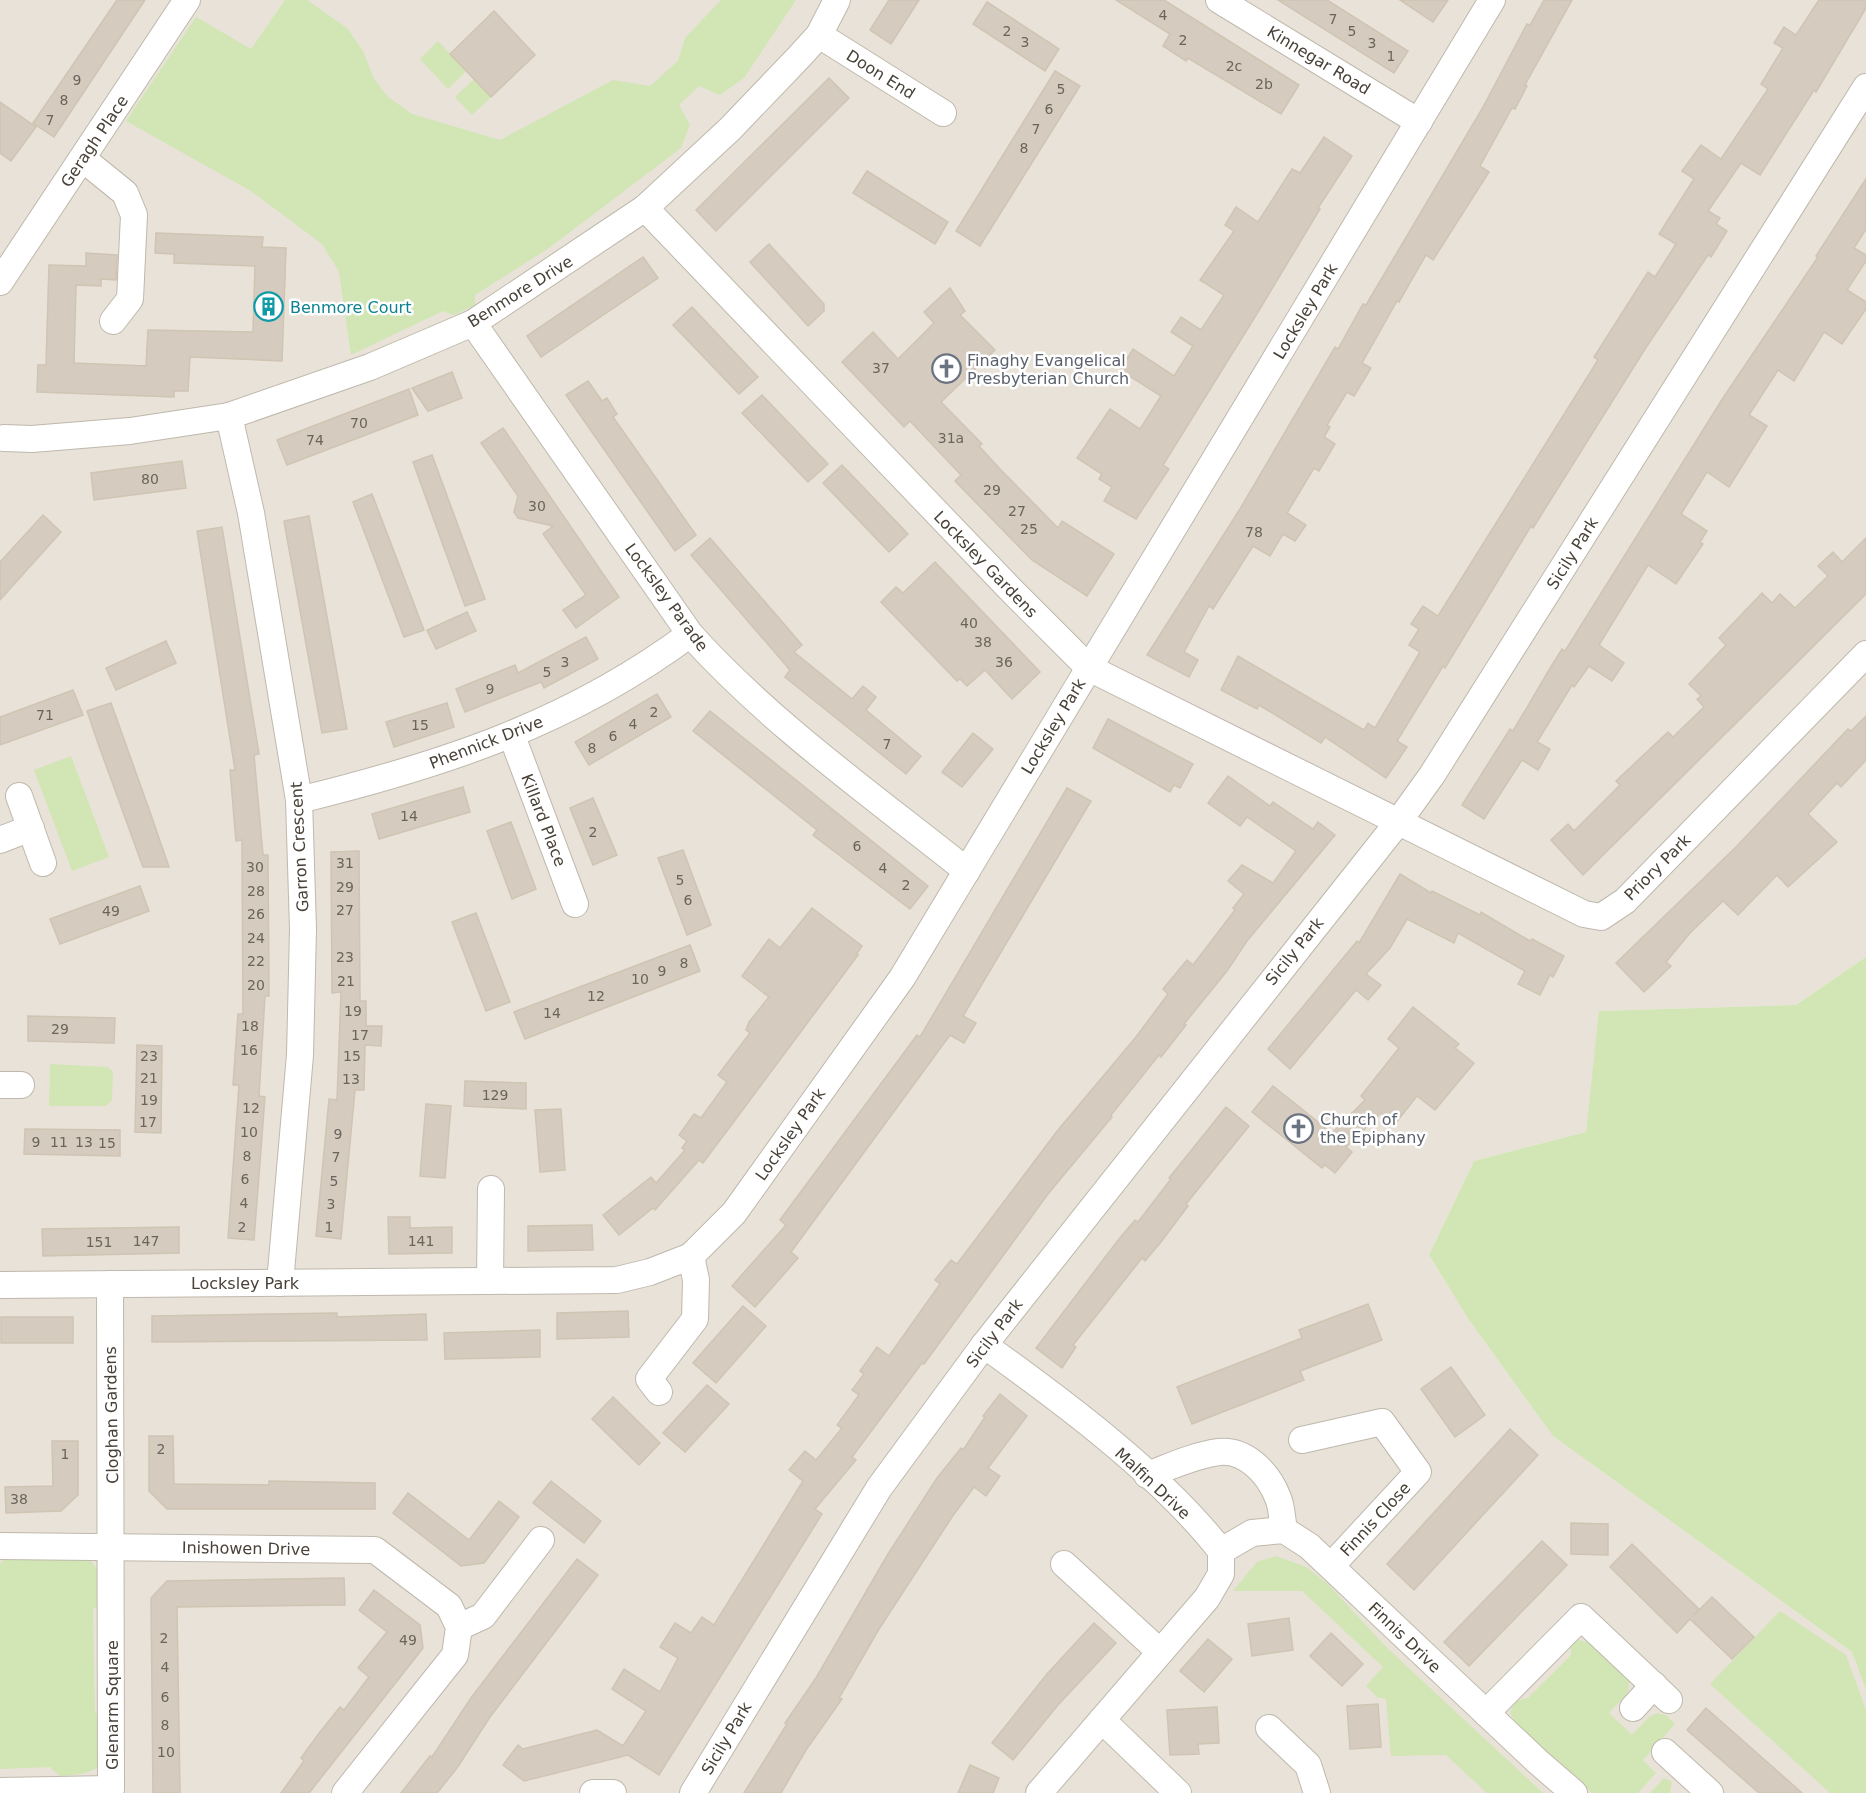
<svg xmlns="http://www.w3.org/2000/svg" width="1866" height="1793" font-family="'DejaVu Sans',sans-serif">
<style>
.residential{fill:#e8e2d8}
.green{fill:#d1e6b4}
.building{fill:#d5ccbf;stroke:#d0c4b3;stroke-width:1.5}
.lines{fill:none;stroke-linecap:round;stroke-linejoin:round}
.street-casing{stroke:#bfb8ac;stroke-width:28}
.street{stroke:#fff;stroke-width:26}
.labels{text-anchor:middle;stroke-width:5;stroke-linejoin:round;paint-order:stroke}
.number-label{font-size:14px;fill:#6b645a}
.street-label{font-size:16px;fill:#484138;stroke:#fff}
.culture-label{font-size:16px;fill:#0d838f;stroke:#fff;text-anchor:start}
.worship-label{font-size:16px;fill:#5b616d;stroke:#fff;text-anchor:start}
</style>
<rect width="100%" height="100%" fill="#f4f1ea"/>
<polygon class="residential" points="0,0 1866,0 1866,957 1796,1005 1600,1011 1586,1132 1474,1161 1429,1255 1469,1320 1553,1436 1852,1652 1866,1690 1866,1793 0,1793"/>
<g class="green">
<polygon points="285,0 307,0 347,28 363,51 374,79 388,97 412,114 500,140 613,80 650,86 678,61 685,38 721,0 796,0 744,78 720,95 699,86 679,105 690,125 681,148 549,248 475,295 475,305 454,315 443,311 351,355 339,272 322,244 251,191 126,121 196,17 251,49"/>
<polygon points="438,41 466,71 448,89 420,59"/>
<polygon points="474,79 491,97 472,115 455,97"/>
<polygon points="71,756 109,857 72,871 34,770"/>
<polygon points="1866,957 1866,1690 1852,1652 1553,1436 1469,1320 1429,1255 1474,1161 1586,1132 1599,1011 1796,1005"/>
<polygon points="50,1064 108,1067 113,1072 112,1100 106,1106 49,1106"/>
<polygon points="1276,1556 1306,1567 1328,1584 1385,1646 1543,1793 1487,1793 1446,1755 1391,1756 1386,1699 1377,1697 1366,1686 1383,1667 1302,1591 1233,1591 1257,1562"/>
<path d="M85,1557C103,1569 101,1583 101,1604L93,1609L95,1712L103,1721C103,1765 109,1773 60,1776L50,1767L0,1769V1564L5,1558Z"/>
<polygon points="1780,1611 1846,1655 1866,1710 1866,1793 1830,1793 1710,1684"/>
<polygon points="1578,1640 1592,1643 1629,1680 1628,1693 1609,1713 1632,1735 1649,1717 1657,1713 1666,1715 1675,1724 1643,1760 1656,1773 1638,1793 1592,1793 1515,1723 1510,1712 1516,1701 1528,1698 1571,1655 1571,1643"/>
<polygon points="1664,1778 1672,1782 1670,1793 1650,1793"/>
</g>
<g class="building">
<polygon points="117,0 145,0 54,137 33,123"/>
<polygon points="889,0 919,0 891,44 870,30"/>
<polygon points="1116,0 1164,0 1299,85 1281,114 1188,58 1186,61 1163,46 1170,34"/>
<polygon points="1278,0 1327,0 1408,51 1394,73"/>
<polygon points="1400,0 1448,0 1433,22"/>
<polygon points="1544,0 1572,0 1525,85 1527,86 1515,109 1512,108 1480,166 1489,172 1433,260 1426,255 1399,302 1397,301 1362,363 1371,368 1354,396 1347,392 1327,425 1330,427 1324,437 1335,444 1319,471 1314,468 1287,513 1306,525 1295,541 1283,534 1270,556 1253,546 1213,609 1209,606 1184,652 1198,660 1189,677 1147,655 1240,509 1335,347 1338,349 1363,304 1366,305 1482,109 1527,24 1530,25"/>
<polygon points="1819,0 1866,0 1866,8 1816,92 1814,90 1760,175 1741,163 1708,211 1720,218 1716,224 1727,231 1711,257 1708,255 1645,349 1533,528 1531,526 1445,668 1443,666 1397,741 1407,747 1386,778 1325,737 1321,743 1259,705 1257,709 1221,690 1238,656 1364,730 1368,723 1375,728 1420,652 1409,645 1419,629 1411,624 1423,606 1438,616 1598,360 1594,357 1648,272 1655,277 1676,244 1659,234 1694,179 1682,171 1701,145 1721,159 1768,89 1761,84 1783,48 1774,43 1784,27 1796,35"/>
<polygon points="987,2 1059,49 1045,71 973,24"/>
<polygon points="494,11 535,55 491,97 450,54"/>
<polygon points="1055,71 1080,86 980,246 956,231"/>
<polygon points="829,78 849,98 716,231 696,210"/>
<polygon points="0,102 36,127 11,161 0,153"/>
<polygon points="1324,137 1352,156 1318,208 1320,209 1258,312 1163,465 1169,469 1136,519 1104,501 1112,487 1099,479 1102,474 1077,458 1110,409 1140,429 1161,396 1120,370 1133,349 1174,376 1193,346 1171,332 1181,317 1201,330 1224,295 1200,280 1234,231 1225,225 1236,207 1258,222 1292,169 1300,173"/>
<polygon points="867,171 948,222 935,244 853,193"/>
<polygon points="1866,179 1866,229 1854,248 1866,255 1866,261 1847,290 1866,302 1866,309 1842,344 1824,332 1794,381 1778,370 1749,415 1767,426 1729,487 1707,472 1681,514 1707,531 1700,542 1703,544 1676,584 1648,565 1599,645 1624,663 1612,681 1589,666 1574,687 1572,685 1537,742 1550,749 1538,770 1522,760 1484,819 1462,805 1510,729 1513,731 1549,670 1562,649 1565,651 1723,398 1818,257 1816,256"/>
<polygon points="156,233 263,237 262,247 286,248 282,361 190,357 188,391 174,391 174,397 37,392 38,365 46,365 49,265 86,266 86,253 117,255 116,280 101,279 101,286 76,285 74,363 146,366 148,330 253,332 255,266 174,263 174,254 155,253"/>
<polygon points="769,244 824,304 824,311 808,326 750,262"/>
<polygon points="643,257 658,278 541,357 527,336"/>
<polygon points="950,288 965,311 960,315 995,350 941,402 982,444 979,446 999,468 1058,528 1062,521 1114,554 1087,596 1032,560 955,481 961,475 910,421 904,427 842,362 873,332 898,359 934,323 924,312"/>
<polygon points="692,307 758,377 739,394 673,325"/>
<polygon points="452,372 462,398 428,411 412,388"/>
<polygon points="588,381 602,401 607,398 617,414 613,417 696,535 675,551 566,395"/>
<polygon points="409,389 418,415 287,465 277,440"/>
<polygon points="762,395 828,464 808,482 742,413"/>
<polygon points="503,428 619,597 576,628 563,610 586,595 543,534 553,526 518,518 514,512 518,496 481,443"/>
<polygon points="432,455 485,599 465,606 413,462"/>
<polygon points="182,461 186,488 94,500 91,473"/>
<polygon points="842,465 908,534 889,552 823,483"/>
<polygon points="372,494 424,630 404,637 353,502"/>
<polygon points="43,515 61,532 0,600 0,562"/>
<polygon points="309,516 347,729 322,733 284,521"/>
<polygon points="222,527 259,754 254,755 263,855 268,855 269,996 265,996 259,1096 265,1097 254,1240 228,1238 239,1085 233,1085 238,1014 243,1014 242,840 236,841 230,770 235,770 197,531"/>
<polygon points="710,538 802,645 794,652 852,699 863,686 876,697 866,710 921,756 906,774 785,677 790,670 691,555"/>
<polygon points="1866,538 1866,594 1583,875 1551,840 1568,824 1574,831 1620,785 1616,781 1668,732 1673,737 1704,707 1697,699 1701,696 1689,684 1726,645 1719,638 1762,593 1772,603 1780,594 1795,608 1828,576 1818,566 1833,552 1842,562"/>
<polygon points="935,562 1040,672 1012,699 985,670 967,686 960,679 957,681 881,602 896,587 903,593"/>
<polygon points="467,612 476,631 436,649 427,630"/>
<polygon points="586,637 598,659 544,688 541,682 465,712 456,689 515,665 518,673"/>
<polygon points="166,641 176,663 116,690 106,668"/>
<polygon points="73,690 83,715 0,745 0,717"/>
<polygon points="657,694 671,717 589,765 575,742"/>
<polygon points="111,703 150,812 169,867 143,867 99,746 87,711"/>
<polygon points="447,703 454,727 394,747 386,722"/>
<polygon points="710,711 928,886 910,909 813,835 817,830 693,731"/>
<polygon points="1866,716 1866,760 1841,787 1837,783 1808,814 1837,842 1788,887 1777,875 1738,915 1723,901 1690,933 1666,962 1671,966 1644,992 1616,963 1736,847 1848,729 1851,731"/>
<polygon points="1108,719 1193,764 1180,788 1174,785 1170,792 1093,748"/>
<polygon points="973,733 993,749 962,787 942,772"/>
<polygon points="1228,776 1270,806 1273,802 1313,829 1318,822 1335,835 1247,941 1227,971 1184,1024 1186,1025 1161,1057 1159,1055 1111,1115 1112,1117 1048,1194 924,1364 922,1363 852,1457 856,1460 815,1509 822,1514 659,1775 628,1755 524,1781 503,1765 518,1745 523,1749 597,1730 623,1746 646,1711 612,1689 624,1669 660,1692 678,1658 660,1647 675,1623 691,1633 702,1617 714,1625 803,1481 789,1470 805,1451 816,1460 842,1428 837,1425 859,1395 852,1390 864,1374 860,1371 877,1347 889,1356 940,1284 935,1280 951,1260 957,1264 1058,1130 1136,1037 1168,994 1163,989 1187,960 1193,965 1235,910 1233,908 1244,894 1228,881 1242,865 1273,883 1296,851 1247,817 1240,826 1208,803"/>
<polygon points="463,787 470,812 379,839 372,814"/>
<polygon points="1067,788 1091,801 963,1016 976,1023 964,1043 950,1035 791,1252 798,1258 755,1307 732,1286 786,1225 780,1220 917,1035 920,1037"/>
<polygon points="593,798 617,855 593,865 570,808"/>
<polygon points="511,822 536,889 512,899 487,831"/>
<polygon points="683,850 711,925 687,935 658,858"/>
<polygon points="359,851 360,1001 366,1001 366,1026 382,1026 381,1046 365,1045 364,1090 355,1090 341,1239 316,1236 329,1099 337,1100 341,992 332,993 331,852"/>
<polygon points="1400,874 1431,893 1432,891 1480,915 1481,912 1530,941 1532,939 1564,956 1553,977 1550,975 1540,995 1518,984 1525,971 1458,933 1454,943 1407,919 1390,948 1366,974 1381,985 1368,1000 1356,990 1290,1069 1268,1049 1357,941 1359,943"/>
<polygon points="140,886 149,911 60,944 50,919"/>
<polygon points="812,908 862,946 856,955 858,955 703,1163 699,1160 655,1210 653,1208 619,1235 603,1215 651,1177 656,1183 685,1150 682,1148 687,1141 679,1135 694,1114 701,1118 727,1082 718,1075 750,1033 746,1030 749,1022 769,997 742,976 769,939 780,948"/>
<polygon points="476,913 510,1002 486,1011 452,922"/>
<polygon points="690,945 700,971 525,1039 514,1012"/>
<polygon points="1413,1007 1459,1044 1455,1048 1474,1063 1435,1110 1417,1096 1395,1124 1381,1113 1346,1147 1352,1152 1335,1173 1325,1165 1322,1168 1252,1112 1273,1086 1332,1133 1365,1100 1361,1096 1399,1048 1388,1039"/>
<polygon points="28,1016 115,1018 114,1043 28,1041"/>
<polygon points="137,1045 162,1046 161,1133 135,1132"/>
<polygon points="465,1081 526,1083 526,1109 464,1106"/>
<polygon points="426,1104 451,1106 445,1178 420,1176"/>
<polygon points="1226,1107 1249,1126 1186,1204 1188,1206 1161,1242 1145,1261 1142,1258 1073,1345 1076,1347 1062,1368 1036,1348 1119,1239 1135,1220 1138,1222 1171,1179 1169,1178"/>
<polygon points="561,1109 565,1170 540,1172 535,1110"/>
<polygon points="25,1129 120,1130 120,1156 24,1154"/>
<polygon points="388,1217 410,1217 410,1228 452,1227 452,1253 389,1254"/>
<polygon points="592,1225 593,1250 528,1251 528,1226"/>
<polygon points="179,1227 179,1253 43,1256 42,1229"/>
<polygon points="1368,1304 1382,1340 1300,1371 1304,1380 1192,1424 1177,1387 1302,1338 1299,1330"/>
<polygon points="743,1306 766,1326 716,1383 693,1363"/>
<polygon points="628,1311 629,1337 557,1339 557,1313"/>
<polygon points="337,1313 337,1317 426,1314 427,1340 152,1342 152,1316"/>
<rect x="1" y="1317" width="72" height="26"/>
<polygon points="540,1330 540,1357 445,1359 444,1333"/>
<polygon points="1451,1367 1485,1415 1455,1437 1421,1389"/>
<polygon points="707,1385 729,1404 685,1452 663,1433"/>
<polygon points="1000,1394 1027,1416 988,1468 1000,1476 986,1496 974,1487 952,1517 879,1629 839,1698 842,1699 806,1750 781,1793 744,1793 787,1724 785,1723 816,1678 888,1554 937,1478 961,1448 963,1450 985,1417 983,1416"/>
<polygon points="613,1397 660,1443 639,1465 592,1419"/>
<polygon points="1510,1429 1538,1455 1414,1590 1387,1564"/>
<polygon points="149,1436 173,1436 174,1484 269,1485 269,1481 375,1483 375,1509 167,1509 149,1491"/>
<polygon points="52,1441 78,1441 78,1495 61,1511 6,1513 5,1487 53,1486"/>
<polygon points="551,1481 601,1521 584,1543 533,1503"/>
<polygon points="408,1493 469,1540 499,1501 519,1517 484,1563 461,1566 393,1513"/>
<polygon points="1571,1523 1608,1524 1608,1555 1571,1554"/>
<polygon points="1542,1541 1567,1565 1469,1666 1444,1642"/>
<polygon points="1632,1544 1699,1609 1694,1615 1712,1597 1754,1637 1732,1659 1690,1619 1677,1633 1610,1567"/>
<polygon points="577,1559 598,1575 490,1717 457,1768 437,1793 401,1793 430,1756 432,1757 471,1698"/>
<polygon points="344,1578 345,1605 177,1607 180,1793 153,1793 151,1598 167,1581"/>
<polygon points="374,1590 420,1625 423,1648 309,1793 281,1793 304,1761 301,1758 320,1732 340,1707 344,1710 369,1677 358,1668 387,1632 359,1610"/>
<polygon points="1289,1618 1293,1650 1252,1656 1248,1624"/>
<polygon points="1094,1623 1116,1643 1058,1705 1013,1760 992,1743 1047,1674"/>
<polygon points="1331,1633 1363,1664 1342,1686 1310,1656"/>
<polygon points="1208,1639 1232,1659 1204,1692 1180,1671"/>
<polygon points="1378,1704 1381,1747 1350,1749 1347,1706"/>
<polygon points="1217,1707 1219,1743 1198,1744 1199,1754 1170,1755 1167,1710"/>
<polygon points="1706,1708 1775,1769 1802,1793 1759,1793 1687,1730"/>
<polygon points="970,1765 999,1778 993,1793 958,1793"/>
</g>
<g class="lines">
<defs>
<g id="street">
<polyline points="1219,0 1419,122"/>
<polyline points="819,35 943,113"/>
<polyline points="83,159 125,193 134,215 130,299 113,321"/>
<polyline points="645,208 1012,591 1089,668 1584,914 1601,917 1625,901 1866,654"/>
<polyline points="0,282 187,0"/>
<path d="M473,323L690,634C771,724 872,795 967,871"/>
<polyline points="229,416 251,513 299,800 303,929 300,1055 280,1283"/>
<polyline points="4,438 32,439 130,431 229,416 370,367 473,323 645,208 730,129 799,57 819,35 837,0"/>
<polyline points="512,736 575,904"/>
<polyline points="19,796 43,863"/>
<path d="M299,800C442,765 571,723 690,634"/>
<polyline points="0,840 31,828"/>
<polyline points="0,1085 21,1085"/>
<polyline points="490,1281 491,1189"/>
<polyline points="0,1285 617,1280 650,1272 691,1256 734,1213 902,978 1492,0"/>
<path d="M984,1345C1062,1401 1162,1475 1221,1551V1574L1207,1598L1039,1793"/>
<polyline points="659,1392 649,1379 695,1319 696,1280 691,1256"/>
<polyline points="1302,1440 1382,1422 1418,1472 1332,1565"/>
<path d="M1147,1475C1169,1467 1195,1455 1219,1452C1246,1449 1269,1474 1278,1498C1282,1507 1282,1520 1284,1530"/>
<polyline points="0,1546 375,1550 449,1606 459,1627 455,1655 345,1793"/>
<polyline points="1221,1551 1252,1533 1284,1530 1309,1546 1537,1761 1574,1793"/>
<polyline points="1064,1564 1159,1651"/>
<polyline points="459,1627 483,1616 541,1540"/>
<polyline points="1633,1708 1654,1685"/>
<polyline points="1486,1713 1581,1617 1669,1700"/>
<polyline points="1102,1720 1178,1793"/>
<polyline points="1269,1728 1308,1765 1317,1793"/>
<polyline points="1665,1752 1710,1793"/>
<polyline points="0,1791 111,1789 110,1284"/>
<polyline points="593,1793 613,1793"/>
<polyline points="693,1793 879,1488 984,1345 1399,821 1432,775 1866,87"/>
</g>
</defs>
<use href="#street" class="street-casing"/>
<use href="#street" class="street"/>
</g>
<defs>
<symbol id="building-ring" viewBox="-11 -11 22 22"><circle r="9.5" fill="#fff" stroke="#0f9aa8" stroke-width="1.5"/><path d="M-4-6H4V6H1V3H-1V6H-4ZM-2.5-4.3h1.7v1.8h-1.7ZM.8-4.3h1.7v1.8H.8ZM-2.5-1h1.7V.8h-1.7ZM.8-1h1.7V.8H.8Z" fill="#0f9aa8"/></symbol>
<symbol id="church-ring" viewBox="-11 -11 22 22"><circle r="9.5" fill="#fff" stroke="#6b7280" stroke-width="1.5"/><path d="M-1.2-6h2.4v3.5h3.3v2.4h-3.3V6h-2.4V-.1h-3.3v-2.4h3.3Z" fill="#6b7280"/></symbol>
</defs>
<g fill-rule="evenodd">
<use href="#building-ring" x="252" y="290" width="33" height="33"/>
<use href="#church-ring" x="930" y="352" width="33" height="33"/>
<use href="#church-ring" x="1282" y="1112" width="33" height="33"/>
</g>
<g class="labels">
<g class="number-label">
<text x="1163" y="20">4</text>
<text x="1333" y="24">7</text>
<text x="1007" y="36">2</text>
<text x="1352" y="36">5</text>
<text x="1183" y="45">2</text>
<text x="1025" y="47">3</text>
<text x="1372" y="48">3</text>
<text x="1391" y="61">1</text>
<text x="1234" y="71">2c</text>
<text x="77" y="85">9</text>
<text x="1264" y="89">2b</text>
<text x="1061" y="94">5</text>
<text x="64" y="105">8</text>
<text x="1049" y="114">6</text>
<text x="50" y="125">7</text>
<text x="1036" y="134">7</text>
<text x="1024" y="153">8</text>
<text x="881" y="373">37</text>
<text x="359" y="428">70</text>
<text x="951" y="443">31a</text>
<text x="315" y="445">74</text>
<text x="150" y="484">80</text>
<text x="992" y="495">29</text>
<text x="537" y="511">30</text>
<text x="1017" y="516">27</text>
<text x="1029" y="534">25</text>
<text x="1254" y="537">78</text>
<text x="969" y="628">40</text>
<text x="983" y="647">38</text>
<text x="565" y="667">3</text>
<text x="1004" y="667">36</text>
<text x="547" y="677">5</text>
<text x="490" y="694">9</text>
<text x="654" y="717">2</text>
<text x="45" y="720">71</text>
<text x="633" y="729">4</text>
<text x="420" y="730">15</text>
<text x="613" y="741">6</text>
<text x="887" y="749">7</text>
<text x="592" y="753">8</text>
<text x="409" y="821">14</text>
<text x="593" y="837">2</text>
<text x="857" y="851">6</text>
<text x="345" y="868">31</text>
<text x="255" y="872">30</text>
<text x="883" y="873">4</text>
<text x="680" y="885">5</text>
<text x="906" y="890">2</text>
<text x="345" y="892">29</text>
<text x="256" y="896">28</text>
<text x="688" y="905">6</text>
<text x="345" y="915">27</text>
<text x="111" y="916">49</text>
<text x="256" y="919">26</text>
<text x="256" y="943">24</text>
<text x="345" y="962">23</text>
<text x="256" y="966">22</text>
<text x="684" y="968">8</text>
<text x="662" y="976">9</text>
<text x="640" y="984">10</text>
<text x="346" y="986">21</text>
<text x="256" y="990">20</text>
<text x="596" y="1001">12</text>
<text x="353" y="1016">19</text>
<text x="552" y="1018">14</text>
<text x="250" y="1031">18</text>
<text x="60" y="1034">29</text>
<text x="360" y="1040">17</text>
<text x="249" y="1055">16</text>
<text x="149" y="1061">23</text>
<text x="352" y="1061">15</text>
<text x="149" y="1083">21</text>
<text x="351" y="1084">13</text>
<text x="495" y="1100">129</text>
<text x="149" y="1105">19</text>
<text x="251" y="1113">12</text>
<text x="148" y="1127">17</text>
<text x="249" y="1137">10</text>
<text x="338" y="1139">9</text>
<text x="36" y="1147">9</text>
<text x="59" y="1147">11</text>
<text x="84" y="1147">13</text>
<text x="107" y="1148">15</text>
<text x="247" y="1161">8</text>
<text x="336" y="1162">7</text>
<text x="245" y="1184">6</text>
<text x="334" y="1186">5</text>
<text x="244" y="1208">4</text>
<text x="331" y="1209">3</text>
<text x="242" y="1232">2</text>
<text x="329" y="1232">1</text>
<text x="146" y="1246">147</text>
<text x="421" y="1246">141</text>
<text x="99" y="1247">151</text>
<text x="161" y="1454">2</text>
<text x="65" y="1459">1</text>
<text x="19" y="1504">38</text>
<text x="164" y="1643">2</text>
<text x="408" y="1645">49</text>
<text x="165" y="1672">4</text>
<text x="165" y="1702">6</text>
<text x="165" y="1730">8</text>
<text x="166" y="1757">10</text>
</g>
<g class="street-label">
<text transform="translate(1319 60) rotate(31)" y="6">Kinnegar Road</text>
<text transform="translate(881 74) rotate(32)" y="6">Doon End</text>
<text transform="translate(94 141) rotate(-56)" y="6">Geragh Place</text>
<text transform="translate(520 291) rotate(-32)" y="6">Benmore Drive</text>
<text transform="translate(1305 311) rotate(-59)" y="6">Locksley Park</text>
<text transform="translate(1572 553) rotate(-58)" y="6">Sicily Park</text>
<text transform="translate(986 564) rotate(46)" y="6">Locksley Gardens</text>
<text transform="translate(667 597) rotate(54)" y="6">Locksley Parade</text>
<text transform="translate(1053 726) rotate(-59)" y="6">Locksley Park</text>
<text transform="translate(486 742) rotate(-21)" y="6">Phennick Drive</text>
<text transform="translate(544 820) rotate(69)" y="6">Killard Place</text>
<text transform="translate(299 847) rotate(-93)" y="6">Garron Crescent</text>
<text transform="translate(1657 867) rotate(-45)" y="6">Priory Park</text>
<text transform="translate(1294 951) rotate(-51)" y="6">Sicily Park</text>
<text transform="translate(790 1134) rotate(-55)" y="6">Locksley Park</text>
<text x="245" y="1289">Locksley Park</text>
<text transform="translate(994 1333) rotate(-53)" y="6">Sicily Park</text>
<text transform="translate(111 1415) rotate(-91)" y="6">Cloghan Gardens</text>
<text transform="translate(1153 1483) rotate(43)" y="6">Malfin Drive</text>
<text transform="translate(1375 1519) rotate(-47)" y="6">Finnis Close</text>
<text transform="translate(246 1548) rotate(1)" y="6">Inishowen Drive</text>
<text transform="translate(1405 1637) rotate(44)" y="6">Finnis Drive</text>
<text transform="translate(112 1705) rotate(-90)" y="6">Glenarm Square</text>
<text transform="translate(726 1738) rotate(-59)" y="6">Sicily Park</text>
</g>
<g class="culture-label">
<text x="290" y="313">Benmore Court</text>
</g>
<g class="worship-label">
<text x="967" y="366">Finaghy Evangelical<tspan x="967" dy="18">Presbyterian Church</tspan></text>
<text x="1320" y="1125">Church of<tspan x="1320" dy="18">the Epiphany</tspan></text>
</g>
</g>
</svg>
